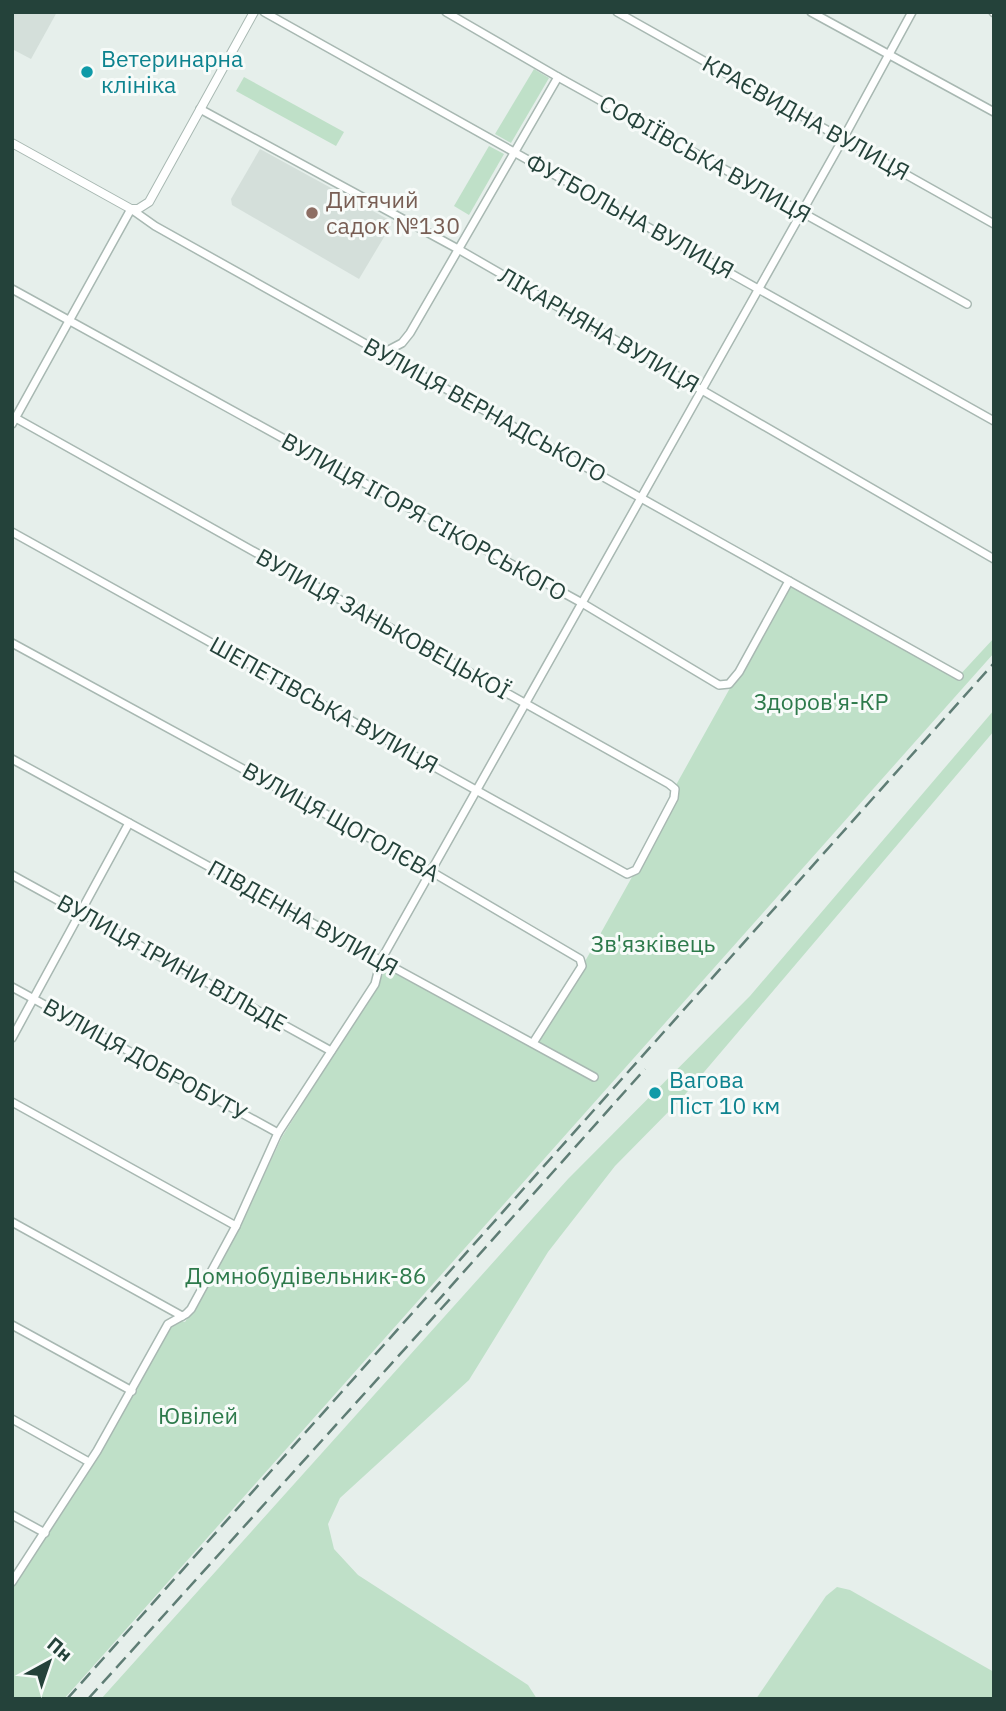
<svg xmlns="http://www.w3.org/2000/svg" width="1006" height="1711" font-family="'IBM Plex Sans',sans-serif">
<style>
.built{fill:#d4dfda}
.green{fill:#bfe0c8}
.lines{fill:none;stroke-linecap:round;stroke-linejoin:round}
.minor-casing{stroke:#a8b8b2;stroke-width:10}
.tertiary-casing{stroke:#a8b8b2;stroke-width:10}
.minor{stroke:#fff;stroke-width:7}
.tertiary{stroke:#fff;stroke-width:8}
.rail{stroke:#5f7d75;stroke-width:2.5;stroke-dasharray:14 7;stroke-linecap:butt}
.culture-dot{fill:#0f9aa8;stroke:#f7fbf9;stroke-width:2.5}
.education-dot{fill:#8d6e63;stroke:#f7fbf9;stroke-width:2.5}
.labels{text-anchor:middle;stroke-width:6;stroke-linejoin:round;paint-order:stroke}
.culture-label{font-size:23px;fill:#0d838f;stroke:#f7fbf9;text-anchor:start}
.street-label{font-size:23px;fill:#24423a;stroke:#f7fbf9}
.education-label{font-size:23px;fill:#785e54;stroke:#f7fbf9;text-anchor:start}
.park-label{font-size:23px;fill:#2d7a4b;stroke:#f7fbf9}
</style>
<rect width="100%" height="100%" fill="#e6efeb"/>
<g class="built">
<polygon points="12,12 57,12 31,59 12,49"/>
<polygon points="260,149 393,222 359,279 232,205 231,199"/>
</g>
<g class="green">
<polygon points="534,69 549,78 511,143 495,134"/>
<polygon points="244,77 344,132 336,146 236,91"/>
<polygon points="489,146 504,154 469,215 454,206"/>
<polygon points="788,584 957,678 994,638 994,653 64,1699 12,1699 12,1585 48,1532 169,1323 176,1319 185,1322 239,1228 282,1137 387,968 488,1024 534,1043 583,965 676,798 676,785"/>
<polygon points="994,710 994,731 682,1098 615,1166 548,1252 469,1380 340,1498 328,1524 334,1549 358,1575 528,1685 537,1699 101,1699 568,1179 750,996"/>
<polygon points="837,1587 850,1590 994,1672 994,1699 756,1699 826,1596"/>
</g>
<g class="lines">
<defs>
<g id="minor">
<polyline points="264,12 994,421"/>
<polyline points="446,12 558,77 967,304"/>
<polyline points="617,12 994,224"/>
<polyline points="811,12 994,112"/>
<polyline points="993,12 994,13"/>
<polyline points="200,109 458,249 994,559"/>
<polyline points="12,289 582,603 719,685 729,684 739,672 789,581"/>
<polyline points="383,353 402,343 410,333 558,77"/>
<polyline points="12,416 669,784 675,789 674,798 636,870 627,874 12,532"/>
<polyline points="12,424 131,209 155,226 959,676"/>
<polyline points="12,643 432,872 580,959 582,966 533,1043"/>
<polyline points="12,759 594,1077"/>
<polyline points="12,875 331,1051"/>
<polyline points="12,987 278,1133"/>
<polyline points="12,1038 129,823"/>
<polyline points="12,1102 236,1226"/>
<polyline points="12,1222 182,1316"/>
<polyline points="12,1325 132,1391"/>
<polyline points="12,1419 89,1462"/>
<polyline points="12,1515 45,1533"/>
<polyline points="12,1582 97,1451 168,1324 186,1314 191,1309 236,1226 278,1133 375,984 381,960 843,139 912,12"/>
</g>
<polyline id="tertiary" points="12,143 131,209 138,209 149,202 254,12"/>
</defs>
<use href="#minor" class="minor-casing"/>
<use href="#tertiary" class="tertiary-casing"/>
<use href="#minor" class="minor"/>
<use href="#tertiary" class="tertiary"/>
<g class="rail">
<polyline points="435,1304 645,1069"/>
<polyline points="67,1699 994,663"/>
<polyline points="88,1699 450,1299"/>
</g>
</g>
<g class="culture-dot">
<circle cx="87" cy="72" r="7"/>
<circle cx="655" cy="1093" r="7"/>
</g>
<circle class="education-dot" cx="312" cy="213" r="7"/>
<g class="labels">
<g class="culture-label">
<text x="101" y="67">Ветеринарна<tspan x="101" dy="26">клініка</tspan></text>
<text x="669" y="1088">Вагова<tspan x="669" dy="26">Піст 10 км</tspan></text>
</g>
<g class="street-label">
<text transform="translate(806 118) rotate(29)" y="8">КРАЄВИДНА ВУЛИЦЯ</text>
<text transform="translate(705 159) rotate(29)" y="8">СОФІЇВСЬКА ВУЛИЦЯ</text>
<text transform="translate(630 216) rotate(29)" y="8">ФУТБОЛЬНА ВУЛИЦЯ</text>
<text transform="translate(599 330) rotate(30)" y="8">ЛІКАРНЯНА ВУЛИЦЯ</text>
<text transform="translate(485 410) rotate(29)" y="8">ВУЛИЦЯ ВЕРНАДСЬКОГО</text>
<text transform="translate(424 517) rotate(29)" y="8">ВУЛИЦЯ ІГОРЯ СІКОРСЬКОГО</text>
<text transform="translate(383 624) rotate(29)" y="8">ВУЛИЦЯ ЗАНЬКОВЕЦЬКОЇ</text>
<text transform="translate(324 705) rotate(29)" y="8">ШЕПЕТІВСЬКА ВУЛИЦЯ</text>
<text transform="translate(341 822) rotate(29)" y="8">ВУЛИЦЯ ЩОГОЛЄВА</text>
<text transform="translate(303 918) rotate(29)" y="8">ПІВДЕННА ВУЛИЦЯ</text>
<text transform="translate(172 963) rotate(29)" y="8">ВУЛИЦЯ ІРИНИ ВІЛЬДЕ</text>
<text transform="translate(145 1060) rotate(29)" y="8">ВУЛИЦЯ ДОБРОБУТУ</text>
</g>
<g class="education-label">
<text x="326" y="208">Дитячий<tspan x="326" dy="26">садок №130</tspan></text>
</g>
<g class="park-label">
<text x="821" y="710">Здоров'я-КР</text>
<text x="653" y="952">Зв'язківець</text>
<text x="306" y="1284">Домнобудівельник-86</text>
<text x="198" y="1424">Ювілей</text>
</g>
</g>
<rect width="1006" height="1711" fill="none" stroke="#24423a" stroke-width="28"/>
<g transform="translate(49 1662) rotate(40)" stroke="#f7fbf9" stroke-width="5" paint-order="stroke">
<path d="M0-5L12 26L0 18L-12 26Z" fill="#24423a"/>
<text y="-10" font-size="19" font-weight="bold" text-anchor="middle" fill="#24423a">Пн</text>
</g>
</svg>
